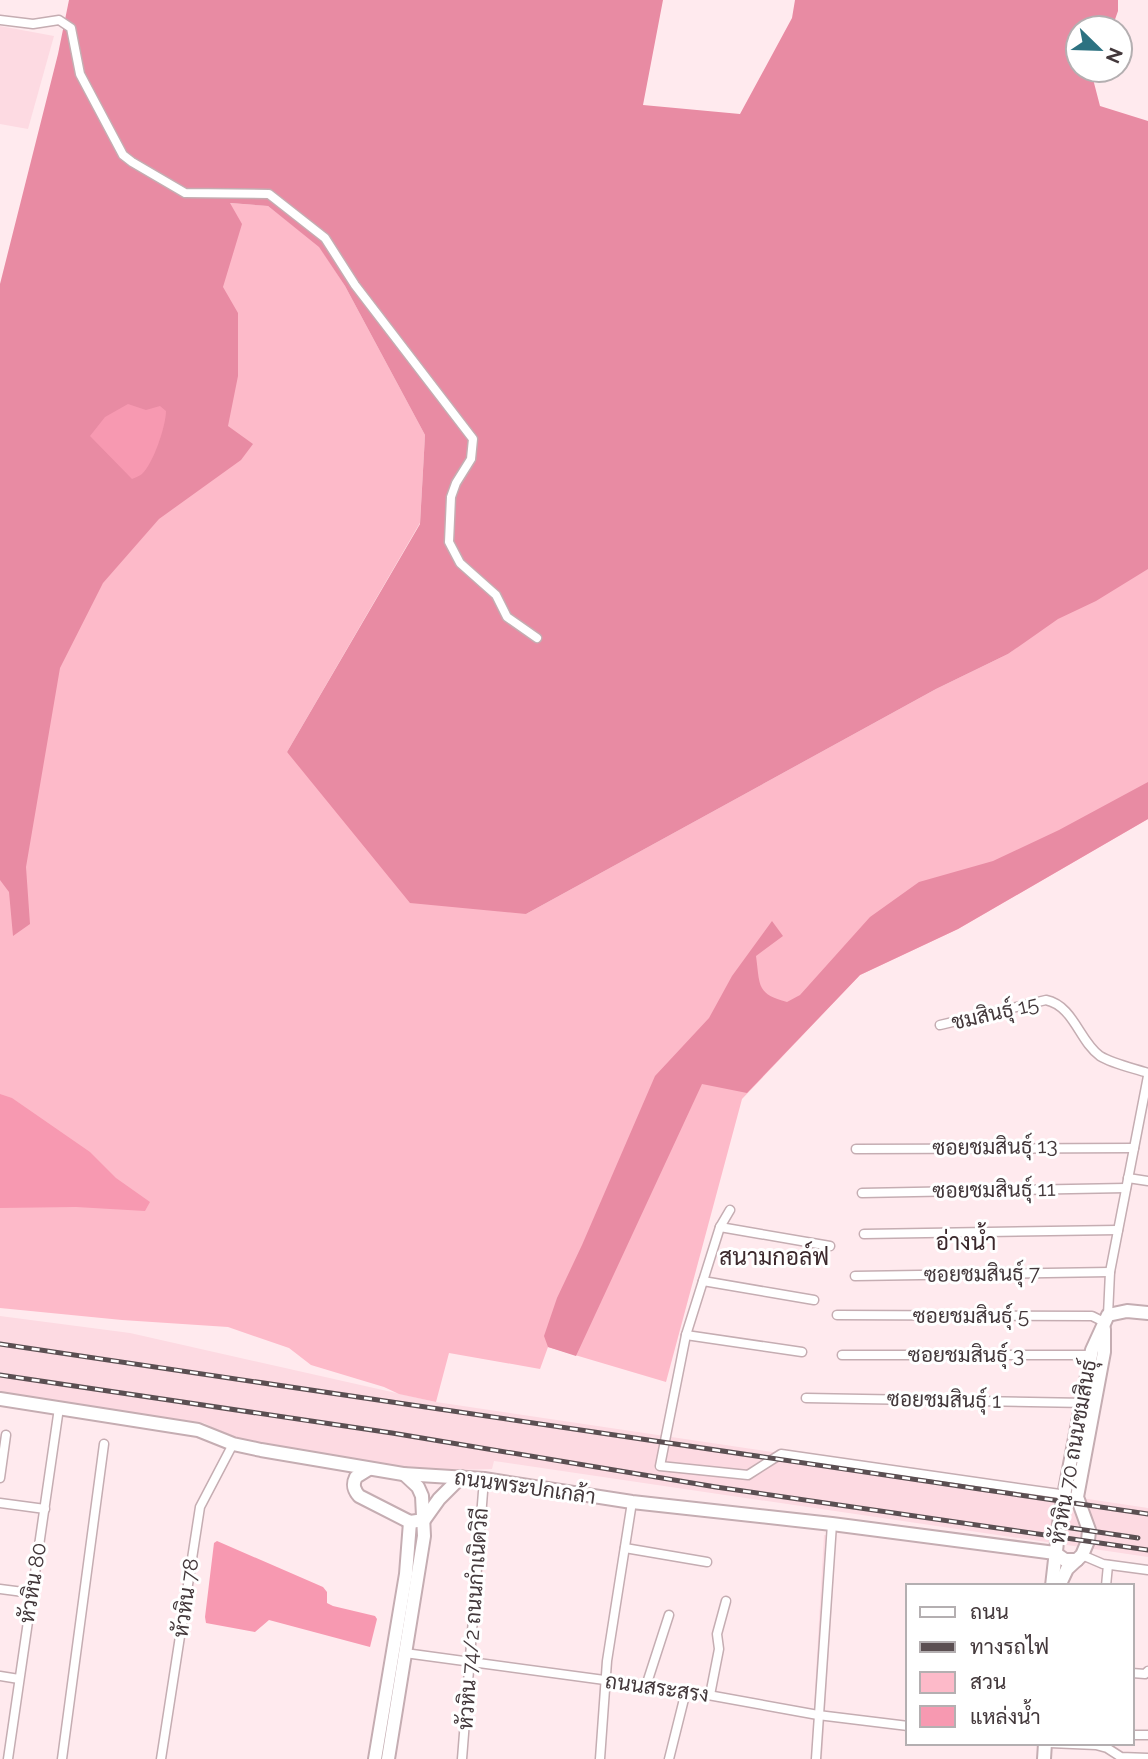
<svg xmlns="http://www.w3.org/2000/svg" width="1148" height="1759" font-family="Raleway,Sarabun,sans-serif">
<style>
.built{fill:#fddae2}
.green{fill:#fdbac9}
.forest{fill:#e88ba3}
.water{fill:#f799b1}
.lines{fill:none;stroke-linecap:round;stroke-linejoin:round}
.street-casing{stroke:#c5adb2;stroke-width:11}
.secondary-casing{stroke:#c5adb2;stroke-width:16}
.street{stroke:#fff;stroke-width:8}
.secondary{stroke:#fff;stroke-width:12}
.rail-casing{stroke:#5b4f52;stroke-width:5}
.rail{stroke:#fff;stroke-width:2.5;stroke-dasharray:8;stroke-linecap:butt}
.labels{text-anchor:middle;stroke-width:6;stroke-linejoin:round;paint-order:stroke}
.street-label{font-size:21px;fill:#43383b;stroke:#fff}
.neighbourhood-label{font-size:23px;fill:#3c292d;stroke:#fff}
</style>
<rect width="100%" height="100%" fill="#ffeaee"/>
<g class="built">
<polygon points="0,26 54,36 28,129 0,124"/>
<polygon points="0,1316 130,1333 436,1402 1148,1508 1148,1557 494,1461 492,1469 415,1471 235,1439 204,1423 0,1393"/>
<polygon points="824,1535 836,1536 822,1759 811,1759"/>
</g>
<polygon class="green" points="229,203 268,206 319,246 345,286 425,435 420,523 287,752 526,914 936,689 1008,654 1148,550 1148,819 958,929 860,975 742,1099 666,1382 548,1347 540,1369 449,1353 436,1402 399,1394 384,1387 311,1365 289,1348 228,1327 122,1320 0,1308 0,284"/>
<g class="forest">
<polygon points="69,0 663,0 643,105 740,114 792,18 795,0 1118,0 1118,11 1112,28 1078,28 1078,70 1096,70 1093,79 1100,106 1148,121 1148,569 1096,601 1058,619 1008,654 936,689 526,914 410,903 287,752 420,524 425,435 345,286 319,247 268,206 230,203 242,224 223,287 238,313 238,376 228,426 253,444 241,460 159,519 103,583 60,668 26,867 30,924 13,936 9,892 0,880 0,284 58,54"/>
<path d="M1148,782V819L958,929L860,975L747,1093L702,1084L576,1356L548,1347L544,1336L557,1298L582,1245L655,1076L709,1018L732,976L772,921L783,936L756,956C760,985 756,994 787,1002L800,995L870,917L919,882L993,861L1059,830Z"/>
</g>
<g class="water">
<path d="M128,404L146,410L160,406L166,411C166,426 153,464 142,474C140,476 136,477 132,479L90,436L105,417Z"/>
<polygon points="0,1094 12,1098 90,1152 116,1178 150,1202 145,1211 76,1207 0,1208"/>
<polygon points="217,1541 323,1587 327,1592 327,1603 333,1606 375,1616 377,1619 370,1647 269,1620 255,1632 206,1623 205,1617 214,1543"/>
</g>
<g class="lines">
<defs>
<g id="street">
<polyline points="0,20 33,24 59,20 71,28 80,74 123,155 132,162 185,193 269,194 325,238 355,285 473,439 471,459 456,483 451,497 449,542 460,563 496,595 507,617 537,638"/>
<path d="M940,1025L1046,1000C1074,1006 1079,1041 1100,1056C1113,1064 1133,1068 1148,1073"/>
<polyline points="856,1149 1134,1148"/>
<polyline points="1128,1178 1148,1181"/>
<polyline points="862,1193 1126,1188"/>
<polyline points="730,1210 720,1227 686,1335 660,1466 748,1475 781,1454 1067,1495"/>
<polyline points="720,1227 830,1246"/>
<polyline points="864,1234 1118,1230"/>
<polyline points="855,1276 1110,1272"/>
<polyline points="703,1281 814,1300"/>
<polyline points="837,1315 1092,1316 1104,1322"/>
<polyline points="1108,1315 1110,1272 1148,1076"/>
<polyline points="686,1335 802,1352"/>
<polyline points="842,1355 1091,1355"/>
<polyline points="806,1398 1086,1403"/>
<polyline points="0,1478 6,1435"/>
<polyline points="0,1503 45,1509"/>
<polyline points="625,1548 707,1562"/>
<polyline points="1082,1555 1103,1564 1148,1570"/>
<polyline points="1106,1586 1108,1565"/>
<polyline points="0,1589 31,1593"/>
<polyline points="405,1653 686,1691 818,1715 908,1726"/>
<polyline points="1132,1673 1145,1674 1148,1671"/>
<polyline points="0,1676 19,1679"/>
<polyline points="646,1686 669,1615"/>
<polyline points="710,1695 719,1649 717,1634 726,1601"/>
<polyline points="1132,1735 1148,1735"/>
<polyline points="1050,1743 1096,1745 1107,1748 1121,1757 1148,1758"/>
<polyline points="8,1759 59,1408"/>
<polyline points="62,1759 104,1444"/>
<polyline points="161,1759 200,1507 233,1444"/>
<polyline points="462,1759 484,1479"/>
<polyline points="600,1759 607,1661 632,1502"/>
<polyline points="669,1759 686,1691"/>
<polyline points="816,1759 832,1524"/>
</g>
<g id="secondary">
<polyline points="0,1399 198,1430 233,1444 261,1450 403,1474 484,1479 632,1502 832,1524 1055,1553 1065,1560 1077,1560"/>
<path d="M369,1469L356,1477C352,1485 354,1490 359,1496L410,1522L424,1520L439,1499L461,1477"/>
<polyline points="1052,1586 1060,1516 1092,1350 1108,1315 1127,1311 1148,1313"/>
<polyline points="1059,1586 1067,1569 1082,1555 1088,1541 1089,1530 1077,1497 1104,1352 1104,1329"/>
<polyline points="375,1759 406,1574 410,1522"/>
<polyline points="388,1759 424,1536 422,1496 418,1487 404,1474"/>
<polyline points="1044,1759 1045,1743"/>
</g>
</defs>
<use href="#street" class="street-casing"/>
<use href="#secondary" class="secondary-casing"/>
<use href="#street" class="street"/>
<use href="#secondary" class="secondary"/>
<defs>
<g id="rail">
<polyline points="0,1344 1148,1514"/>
<polyline points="0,1375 392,1433 716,1487 1148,1550"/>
<polyline points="1058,1526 1138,1538"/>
</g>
</defs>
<use href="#rail" class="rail-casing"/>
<use href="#rail" class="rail"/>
</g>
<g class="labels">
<g class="street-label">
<text transform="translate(995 1013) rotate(-13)" y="7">ชมสินธุ์ 15</text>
<text transform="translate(995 1147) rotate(-1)" y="7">ซอยชมสินธุ์ 13</text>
<text transform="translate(994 1190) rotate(-1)" y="7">ซอยชมสินธุ์ 11</text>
<text transform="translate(982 1274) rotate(-1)" y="7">ซอยชมสินธุ์ 7</text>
<text x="971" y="1323">ซอยชมสินธุ์ 5</text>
<text x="966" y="1362">ซอยชมสินธุ์ 3</text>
<text transform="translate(944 1400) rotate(1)" y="7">ซอยชมสินธุ์ 1</text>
<text transform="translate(1073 1452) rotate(-80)" y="7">หัวหิน 70 ถนนชมสินธุ์</text>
<text transform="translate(525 1487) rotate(8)" y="7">ถนนพระปกเกล้า</text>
<text transform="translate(33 1583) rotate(-81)" y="7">หัวหิน 80</text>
<text transform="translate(186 1598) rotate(-82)" y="7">หัวหิน 78</text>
<text transform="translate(473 1619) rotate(-86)" y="7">หัวหิน 74/2 ถนนกำเนิดวิถี</text>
<text transform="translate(657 1688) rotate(8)" y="7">ถนนสระสรง</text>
</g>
<g class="neighbourhood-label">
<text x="966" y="1250">อ่างน้ำ</text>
<text x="774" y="1265">สนามกอล์ฟ</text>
</g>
</g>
<rect x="906" y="1584" width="228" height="161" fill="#ffffff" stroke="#b4afb1" stroke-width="2"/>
<rect x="920" y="1607" width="35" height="10" fill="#ffffff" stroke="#b4afb1" stroke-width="2"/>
<text x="970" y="1619" font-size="21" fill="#43383b">ถนน</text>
<rect x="920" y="1642" width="35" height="10" fill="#5b4f52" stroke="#b4afb1" stroke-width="2"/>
<text x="970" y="1654" font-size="21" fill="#43383b">ทางรถไฟ</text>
<rect x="920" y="1672" width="35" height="21" fill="#fdbac9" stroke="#b4afb1" stroke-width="2"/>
<text x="970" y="1689" font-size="21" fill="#43383b">สวน</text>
<rect x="920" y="1706" width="35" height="21" fill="#f799b1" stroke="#b4afb1" stroke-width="2"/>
<text x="970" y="1724" font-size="21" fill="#43383b">แหล่งน้ำ</text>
<g transform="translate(1099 49) rotate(113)"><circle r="33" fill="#ffffff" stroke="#b4afb1" stroke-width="2"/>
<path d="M0-5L12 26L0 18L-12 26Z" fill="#2d7281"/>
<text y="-10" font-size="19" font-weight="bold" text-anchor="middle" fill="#43383b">N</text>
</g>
</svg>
